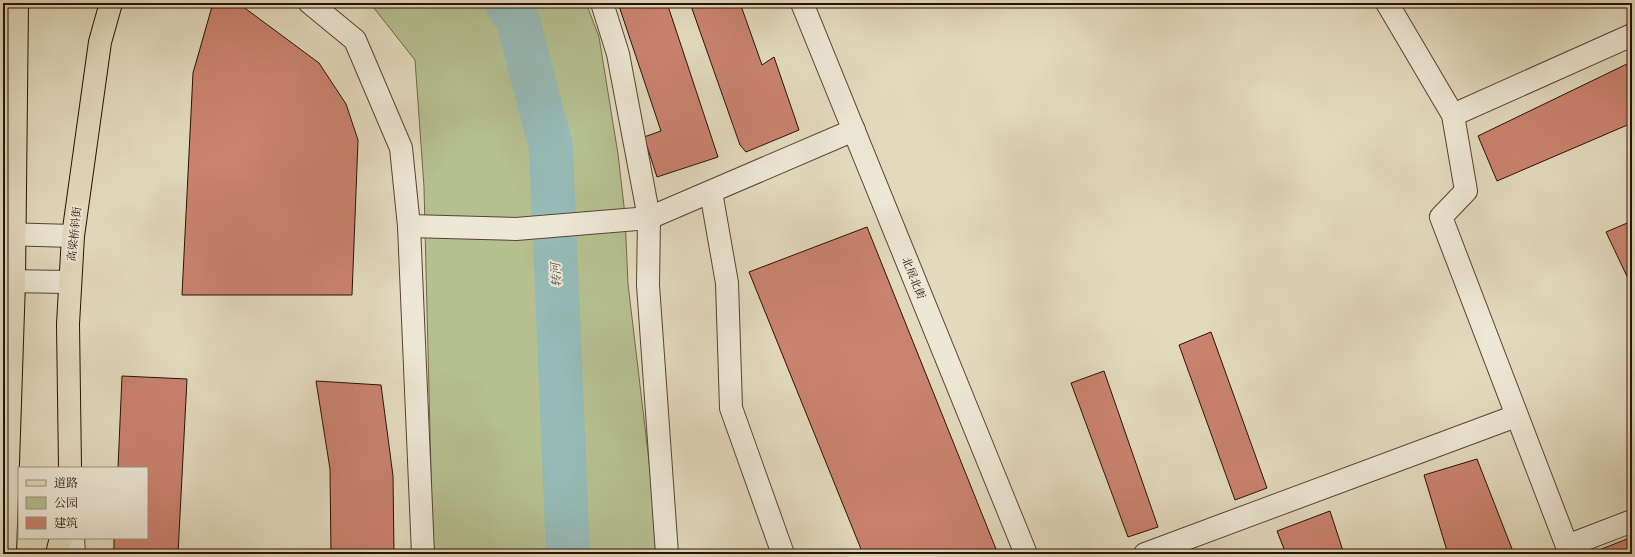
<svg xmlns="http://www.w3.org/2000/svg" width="1635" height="557" font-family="'Libre Caslon Text','Noto Serif SC',serif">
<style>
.green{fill:#b5bf90;stroke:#6e684a}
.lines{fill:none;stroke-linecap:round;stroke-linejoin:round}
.river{stroke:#96bab6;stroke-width:44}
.building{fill:#ca836f;stroke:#281105}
.minor-casing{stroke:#574333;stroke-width:24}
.major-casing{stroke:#281105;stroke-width:24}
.minor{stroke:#ede7d5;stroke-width:22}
.major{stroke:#e3dabe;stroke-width:22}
.labels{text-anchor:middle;stroke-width:4;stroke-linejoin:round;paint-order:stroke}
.street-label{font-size:11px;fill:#281105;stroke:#ede7d5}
.water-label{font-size:12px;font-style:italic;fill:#4e4c43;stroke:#ede7d5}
</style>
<rect width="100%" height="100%" fill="#e3dabe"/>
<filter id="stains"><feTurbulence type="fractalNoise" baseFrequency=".005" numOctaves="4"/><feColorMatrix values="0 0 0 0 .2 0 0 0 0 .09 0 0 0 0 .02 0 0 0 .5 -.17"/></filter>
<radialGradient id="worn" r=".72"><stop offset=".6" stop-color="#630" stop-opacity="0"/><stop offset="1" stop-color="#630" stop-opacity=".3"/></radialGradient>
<polygon class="green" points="370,3 586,3 599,37 618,154 625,215 628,284 660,554 433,554 424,187 415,60"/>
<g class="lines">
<polyline class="river" points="506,3 518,21 551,147 568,554"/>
</g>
<g class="building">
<polygon points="213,3 238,3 319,63 346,104 358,140 352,295 182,295 193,73"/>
<polygon points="618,3 667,3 718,157 657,177 644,137 661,131"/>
<polygon points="690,3 740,3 762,65 774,57 799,130 746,152 740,145"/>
<polygon points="1631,62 1632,123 1497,181 1478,136"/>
<polygon points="1632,221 1632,287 1606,232"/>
<polygon points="867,227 998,554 863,554 749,272"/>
<polygon points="1211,332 1267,488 1235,500 1179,345"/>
<polygon points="1104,371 1158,527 1128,537 1071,383"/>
<polygon points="122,376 187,379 178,554 114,554 114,538 147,538 147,468 118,468"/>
<polygon points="316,381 381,385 393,476 394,554 331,554 330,469"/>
<polygon points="1477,459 1514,554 1448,554 1424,475"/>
<polygon points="1330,511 1344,554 1286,554 1277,531"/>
<polygon points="1632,537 1632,554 1589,554"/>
</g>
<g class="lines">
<defs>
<g id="minor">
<polyline points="310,3 355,40 401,148 409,226 423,554"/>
<polyline points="602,3 618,54 649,218 648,285 667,554"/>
<polyline points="802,3 1026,554"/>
<polyline points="1387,3 1453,115 1466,191 1441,217 1567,546 1632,521"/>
<polyline points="1453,115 1632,35"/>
<polyline points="711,192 727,283 731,408 783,554"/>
<polyline points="409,226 516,229 649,218 854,130"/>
<polyline points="3,234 73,236"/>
<polyline points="3,281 70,282"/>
<polyline points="73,538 74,554"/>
<polyline points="1145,554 1516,416"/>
</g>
<g id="major">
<polyline points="70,468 68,324 73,236 100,42 111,3"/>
<polyline points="5,554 14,281 17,3"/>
<polyline points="57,554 61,538"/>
</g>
</defs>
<use href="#minor" class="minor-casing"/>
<use href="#major" class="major-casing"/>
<use href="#minor" class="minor"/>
<use href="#major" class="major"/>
</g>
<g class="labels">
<g class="street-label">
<text transform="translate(74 234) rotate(-84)" y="4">高梁桥斜街</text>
<text transform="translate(914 278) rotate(68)" y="4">北展北街</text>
</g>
<g class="water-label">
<text transform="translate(556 275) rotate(-92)" y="4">转河</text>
</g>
</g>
<rect width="1635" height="557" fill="none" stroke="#e3dabe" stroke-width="16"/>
<rect x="4" y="4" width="1627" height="549" fill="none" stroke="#281105" stroke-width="2"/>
<rect x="8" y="8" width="1619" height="541" fill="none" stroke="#281105"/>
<rect x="18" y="467" width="130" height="72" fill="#ede7d5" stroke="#9e9182"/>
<rect x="26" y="480" width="20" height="6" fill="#e3dabe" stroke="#9e9182"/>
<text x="54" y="487" font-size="12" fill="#281105">道路</text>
<rect x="26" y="497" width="20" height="12" fill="#b5bf90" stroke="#9e9182"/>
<text x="54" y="507" font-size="12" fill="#281105">公园</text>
<rect x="26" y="517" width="20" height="12" fill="#ca836f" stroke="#9e9182"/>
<text x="54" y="527" font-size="12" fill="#281105">建筑</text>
<rect width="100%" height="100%" filter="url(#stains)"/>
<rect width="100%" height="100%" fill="url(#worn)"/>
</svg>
